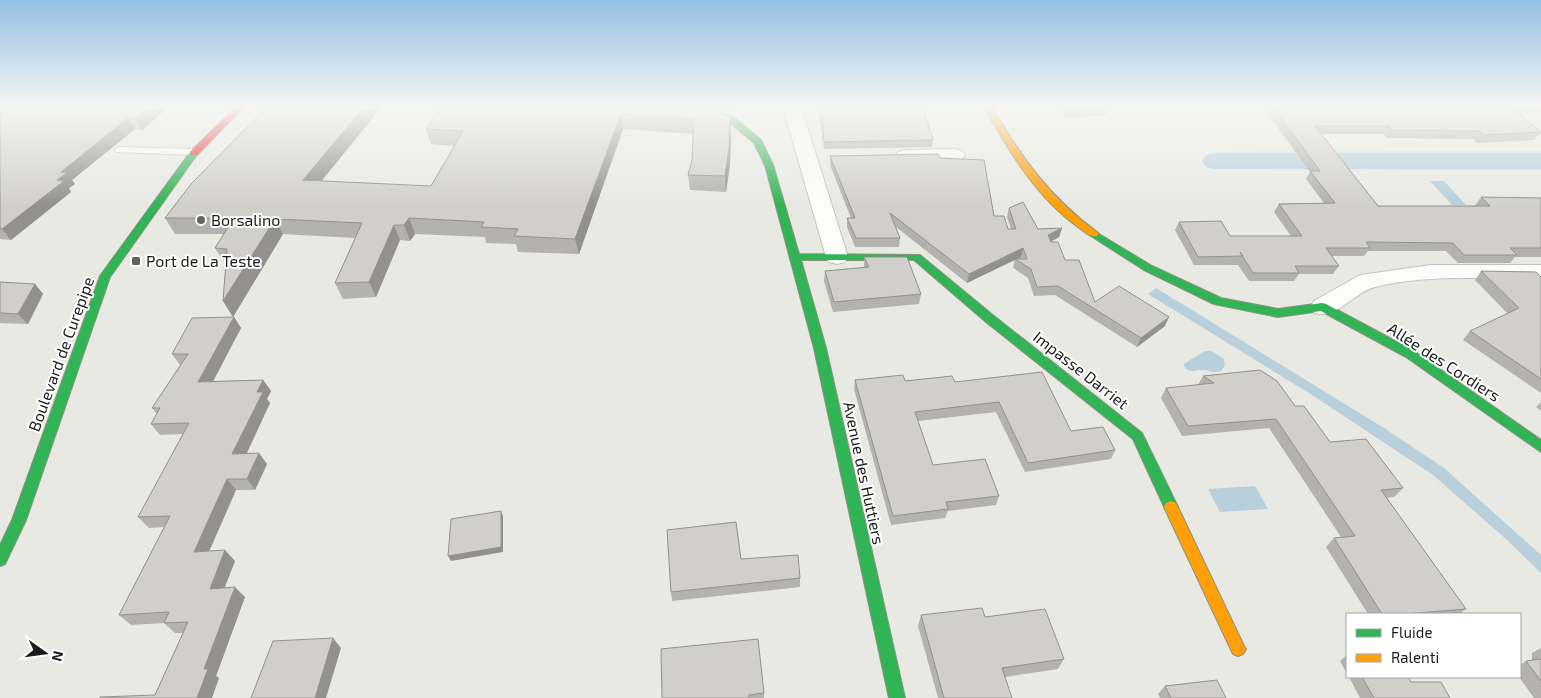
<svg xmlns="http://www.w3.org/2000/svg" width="1541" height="698" font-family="'Exo 2',sans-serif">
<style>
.wetland{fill:#d1e1d9}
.water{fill:#b7d0dc}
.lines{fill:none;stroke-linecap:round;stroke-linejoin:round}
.canal{fill:#b7d0dc;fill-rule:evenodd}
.lane-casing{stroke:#c2c2c0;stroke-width:2}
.street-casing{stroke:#c2c2c0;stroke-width:2}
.fast-casing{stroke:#8e937d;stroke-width:2}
.slow-casing{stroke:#8e937d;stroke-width:2}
.jam-casing{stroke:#8e937d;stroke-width:2}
.lane{fill:#fcfcfb;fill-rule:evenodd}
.street{fill:#fcfcfb;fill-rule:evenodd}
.fast{fill:#30b455;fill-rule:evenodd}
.slow{fill:#ff9f0a;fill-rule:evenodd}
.jam{fill:#e5322d;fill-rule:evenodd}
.wall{fill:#b3b2af}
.shaded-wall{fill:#92918e}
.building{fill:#d0cfcb;stroke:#92918e}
.poi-dot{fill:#636361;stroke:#fff;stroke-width:2}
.labels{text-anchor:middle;stroke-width:4;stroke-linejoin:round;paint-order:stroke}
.poi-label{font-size:16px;fill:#1b1b1b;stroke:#fff;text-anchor:start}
.street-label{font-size:16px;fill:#1b1b1b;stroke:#fff}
</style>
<rect width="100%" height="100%" fill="#e9e9e4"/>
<polygon class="wetland" points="1541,151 1541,170 1226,169 1215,152"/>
<g class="water">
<polygon points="1430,181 1444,181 1466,205 1452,205"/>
<polygon points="1156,288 1384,428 1444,468 1541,555 1541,573 1507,540 1433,475 1312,395 1148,294"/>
<path d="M1205,351H1212L1224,359L1225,366L1221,371C1215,373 1212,372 1206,370C1196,368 1191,376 1184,366L1185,363Z"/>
<polygon points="1255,486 1268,509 1220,512 1208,489"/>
</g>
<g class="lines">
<polygon class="canal" points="1215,153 1541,153 1541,169 1215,169 1206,167 1202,161 1206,155"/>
<defs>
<polygon id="lane" points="119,147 195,149 200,152 195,155 116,152 114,150"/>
<g id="street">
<polygon points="783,107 801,107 848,257 845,262 837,264 829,262 826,257"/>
<polygon points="955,149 962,151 965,155 962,159 905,162 898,160 895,156 898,152 905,150"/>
<path d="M1431,265H1541V279C1490,279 1425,274 1375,287C1354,292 1337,320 1314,313L1310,307L1314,301L1360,275Z"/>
</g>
<g id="fast">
<polygon points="643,107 679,107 707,109 735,118 761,140 773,165 799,254 920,255 994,316 1142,433 1178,507 1176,511 1171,513 1166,511 1133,439 986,322 914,260 801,260 826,348 905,698 889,698 814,348 765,165 754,143 729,122 703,113 647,109"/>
<polygon points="194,150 198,153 110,277 26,520 5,564 0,566 0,545 12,520 100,276 191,151"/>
<polygon points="1094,231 1152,266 1221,298 1278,309 1322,303 1326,304 1414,351 1541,440 1541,452 1406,357 1321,311 1278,317 1214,304 1144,270 1091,236 1089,234"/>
</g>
<g id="slow">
<path d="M984,107H992C1020,156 1051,199 1097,232L1099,234L1097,236C1090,238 1084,231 1078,227C1036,197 1009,151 984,107Z"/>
<polygon points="1171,501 1176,503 1243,644 1246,649 1243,654 1238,656 1233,654 1164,507 1166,503"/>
</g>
<polygon id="jam" points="236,107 244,107 197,155 191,155 191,151"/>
</defs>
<use href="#lane" class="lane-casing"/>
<use href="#street" class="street-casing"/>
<use href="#fast" class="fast-casing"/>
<use href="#slow" class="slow-casing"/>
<use href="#jam" class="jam-casing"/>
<use href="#lane" class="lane"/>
<use href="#street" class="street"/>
<use href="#fast" class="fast"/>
<use href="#slow" class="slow"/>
<use href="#jam" class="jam"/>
</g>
<g class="wall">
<polygon points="0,107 169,107 142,130 135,129 72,180 75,184 69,188 71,192 11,240 0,239"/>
<polygon points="707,107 731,132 730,164 726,192 690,190 688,175 692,160 694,134 623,129 579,254 518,252 516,244 486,243 485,237 415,234 410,241 400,240 376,297 343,299 335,283 355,238 283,234 233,317 223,301 226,264 225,263 215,248 224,234 175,234 165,218 380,109 321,181 431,186 455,146 431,144 426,129"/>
<polygon points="716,107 732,107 732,112"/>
<polygon points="823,107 923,107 933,140 932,147 824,149 820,118 821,111 824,111"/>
<polygon points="1060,107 1108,107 1105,116 1065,117"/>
<polygon points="1263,107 1541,107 1541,113 1519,113 1541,132 1534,140 1477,143 1473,139 1386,138 1384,134 1321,134 1378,206 1475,206 1481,197 1541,198 1541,257 1515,257 1510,263 1458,263 1446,251 1368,251 1364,256 1332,256 1339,266 1333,274 1299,274 1294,281 1249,281 1238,265 1194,265 1175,230 1179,222 1230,236 1291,236 1274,212 1279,204 1324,203 1306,179 1310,172"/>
<polygon points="830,156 940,158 994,216 1008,229 1011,229 1007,217 1009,208 1038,229 1062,228 1059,237 1051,242 1065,260 1095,302 1165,326 1137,347 1055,295 1034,296 1028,278 1013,268 1015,259 967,283 896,227 900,238 899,247 855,247 847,227 847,218 851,218 830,165"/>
<polygon points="864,257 921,294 919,304 833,312 824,281 825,271 864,268"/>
<polygon points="1481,271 1541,277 1541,393 1463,340 1470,331 1508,314 1475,280"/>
<polygon points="0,282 35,284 43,294 28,324 0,323"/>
<polygon points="234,317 241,328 213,381 263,380 271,391 267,399 270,403 247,453 267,464 255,490 236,490 209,551 235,561 224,588 245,597 216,676 219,678 155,695 183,633 175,633 164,623 131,625 119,615 164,527 149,528 138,517 183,434 160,435 151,424 157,414 152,408 180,365 172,354"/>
<polygon points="1203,376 1295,406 1330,442 1403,488 1394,497 1387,498 1466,609 1459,614 1368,614 1326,547 1334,538 1341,537 1269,428 1182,436 1161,398 1166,388 1198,385"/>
<polygon points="855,380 955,382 1115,450 1111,459 1025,472 996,412 918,421 933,465 999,496 996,505 948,511 945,518 891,525 854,389"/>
<polygon points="1541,402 1541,411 1536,407"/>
<polygon points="741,559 800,578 800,587 672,601 671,592"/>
<polygon points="921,615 985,617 1064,659 1058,669 1005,677 1012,698 938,698 918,626"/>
<polygon points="1541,648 1541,698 1534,698 1519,677 1520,677 1520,665 1526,661 1532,660 1532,653"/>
<polygon points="1347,655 1347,674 1340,661"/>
<polygon points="1349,677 1408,677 1411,682 1450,698 1360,698"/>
<polygon points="1165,686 1226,698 1160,698 1158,694"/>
<polygon points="764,693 764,698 662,698"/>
</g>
<g class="shaded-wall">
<polygon points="150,107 169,107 142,130 135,119"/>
<polygon points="364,107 379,107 380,109 310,195 303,180"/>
<polygon points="621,114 623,129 579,254 575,239"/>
<polygon points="730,117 731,132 730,164 726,192 725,176"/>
<polygon points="128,118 135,129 72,180 75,184 69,188 71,192 11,240 2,229 57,180 61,172"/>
<polygon points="409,218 415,234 410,241 404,225"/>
<polygon points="275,219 283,234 233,317 223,301"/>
<polygon points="394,225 400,240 376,297 369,282"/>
<polygon points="1062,228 1059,237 1045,244 1048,235"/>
<polygon points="1023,248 1021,257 967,283 969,274"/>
<polygon points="35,284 43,294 28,324 18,314"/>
<polygon points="234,317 241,328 207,393 198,382"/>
<polygon points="1169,317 1165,326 1137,347 1141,338"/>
<polygon points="263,380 271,391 267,399 270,403 241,465 232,454 257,392"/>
<polygon points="259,453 267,464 255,490 247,479"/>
<polygon points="227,479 236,490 204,563 194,552"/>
<polygon points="501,511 503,516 503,552 451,561 448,556"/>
<polygon points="225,550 235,561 220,600 210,589"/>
<polygon points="235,587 245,597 216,676 219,678 212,698 197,698 204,669"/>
<polygon points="333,638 341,648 326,698 315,698"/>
</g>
<g class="building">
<polygon points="0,107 150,107 135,119 128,118 61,172 67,173 57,180 64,181 2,229 0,229"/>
<polygon points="267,107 364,107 303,180 431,186 463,131 426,129 441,107 707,107 712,108 730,117 729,148 725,176 688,175 692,160 694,119 621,114 575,239 514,236 518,229 481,227 484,222 409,218 404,225 394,225 369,282 335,283 362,223 275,219 223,301 227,249 215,248 234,218 165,218 191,184"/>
<polygon points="825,107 923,107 933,140 824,142 821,111 826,111"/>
<polygon points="1273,107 1511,107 1541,132 1483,135 1479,131 1391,130 1389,126 1315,126 1378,206 1490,206 1481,197 1541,198 1541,248 1510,248 1517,255 1464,255 1453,243 1366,242 1370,248 1326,248 1339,266 1295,266 1299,273 1253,273 1240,252 1243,256 1198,257 1179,222 1221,221 1230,236 1302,236 1279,204 1335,203 1310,171 1320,171"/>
<polygon points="938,154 940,158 984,160 994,216 1004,216 1008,229 1016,229 1009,208 1023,202 1038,229 1062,228 1048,235 1051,242 1058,242 1065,260 1079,260 1095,302 1119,286 1169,317 1141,338 1058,286 1037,287 1031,269 1015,259 1027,259 1023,248 969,274 890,213 900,238 856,238 847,218 855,218 830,156"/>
<polygon points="864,257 907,257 921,294 834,302 825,271 869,267"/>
<polygon points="1481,271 1536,272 1541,277 1541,379 1470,331 1519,308"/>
<polygon points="0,282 35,284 18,314 0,313"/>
<polygon points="234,317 198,382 263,380 257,392 263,392 232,454 259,453 247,479 227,479 194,552 225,550 210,589 235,587 204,669 208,669 197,698 100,698 100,697 155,695 188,622 164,623 169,612 119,615 170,516 138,517 189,423 151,424 160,408 152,408 188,354 172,354 192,318"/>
<polygon points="1260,370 1277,381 1295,406 1304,406 1330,442 1366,439 1403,488 1381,490 1466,609 1405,614 1382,614 1334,538 1355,536 1276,419 1188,426 1166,388 1214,383 1203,376"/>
<polygon points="1042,372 1071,431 1103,427 1115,450 1028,463 999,402 915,412 933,465 985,459 999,496 946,502 948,509 893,516 855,380 903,375 905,381 952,376 955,382"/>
<polygon points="501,511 501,547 448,556 451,519"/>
<polygon points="736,522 741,559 798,555 800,578 671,592 667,530"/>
<polygon points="982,608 985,617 1045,609 1064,659 1002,668 1012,698 944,698 921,615"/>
<polygon points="333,638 315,698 251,698 273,641"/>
<polygon points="758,639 764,693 749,695 749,698 662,698 661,649"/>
<polygon points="1541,659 1541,681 1526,661"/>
<polygon points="1362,677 1408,677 1411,682 1441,682 1450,698 1374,698"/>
<polygon points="1217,680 1226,698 1171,698 1165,686"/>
</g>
<linearGradient id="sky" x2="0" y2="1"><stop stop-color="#94bfe3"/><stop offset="0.52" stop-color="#f5f5f3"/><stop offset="1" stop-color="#f5f5f3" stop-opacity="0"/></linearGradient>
<rect width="1541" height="205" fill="url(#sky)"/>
<g class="poi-dot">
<circle cx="201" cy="220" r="5"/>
<rect x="131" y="256" width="10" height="10" rx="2.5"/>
</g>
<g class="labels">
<g class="poi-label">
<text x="211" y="226">Borsalino</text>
<text x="146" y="267">Port de La Teste</text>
</g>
<g class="street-label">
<text transform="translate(61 354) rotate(-70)" y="6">Boulevard de Curepipe</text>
<text transform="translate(1444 362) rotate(33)" y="6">Allée des Cordiers</text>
<text transform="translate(1081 370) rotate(38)" y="6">Impasse Darriet</text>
<text transform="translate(864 473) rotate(78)" y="6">Avenue des Huttiers</text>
</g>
</g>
<rect x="1346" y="613" width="175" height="65" fill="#ffffff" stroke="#a4a4a4"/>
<rect x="1356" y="629" width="25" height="8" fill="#30b455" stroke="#a4a4a4"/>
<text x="1391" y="638" font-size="15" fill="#1b1b1b">Fluide</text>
<rect x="1356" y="654" width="25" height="8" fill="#ff9f0a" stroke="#a4a4a4"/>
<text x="1391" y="663" font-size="15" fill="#1b1b1b">Ralenti</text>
<g transform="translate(45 653) rotate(104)" stroke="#ffffff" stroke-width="4" paint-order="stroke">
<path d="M0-4L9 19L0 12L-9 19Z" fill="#1b1b1b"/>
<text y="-8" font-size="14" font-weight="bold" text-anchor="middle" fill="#1b1b1b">N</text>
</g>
</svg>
